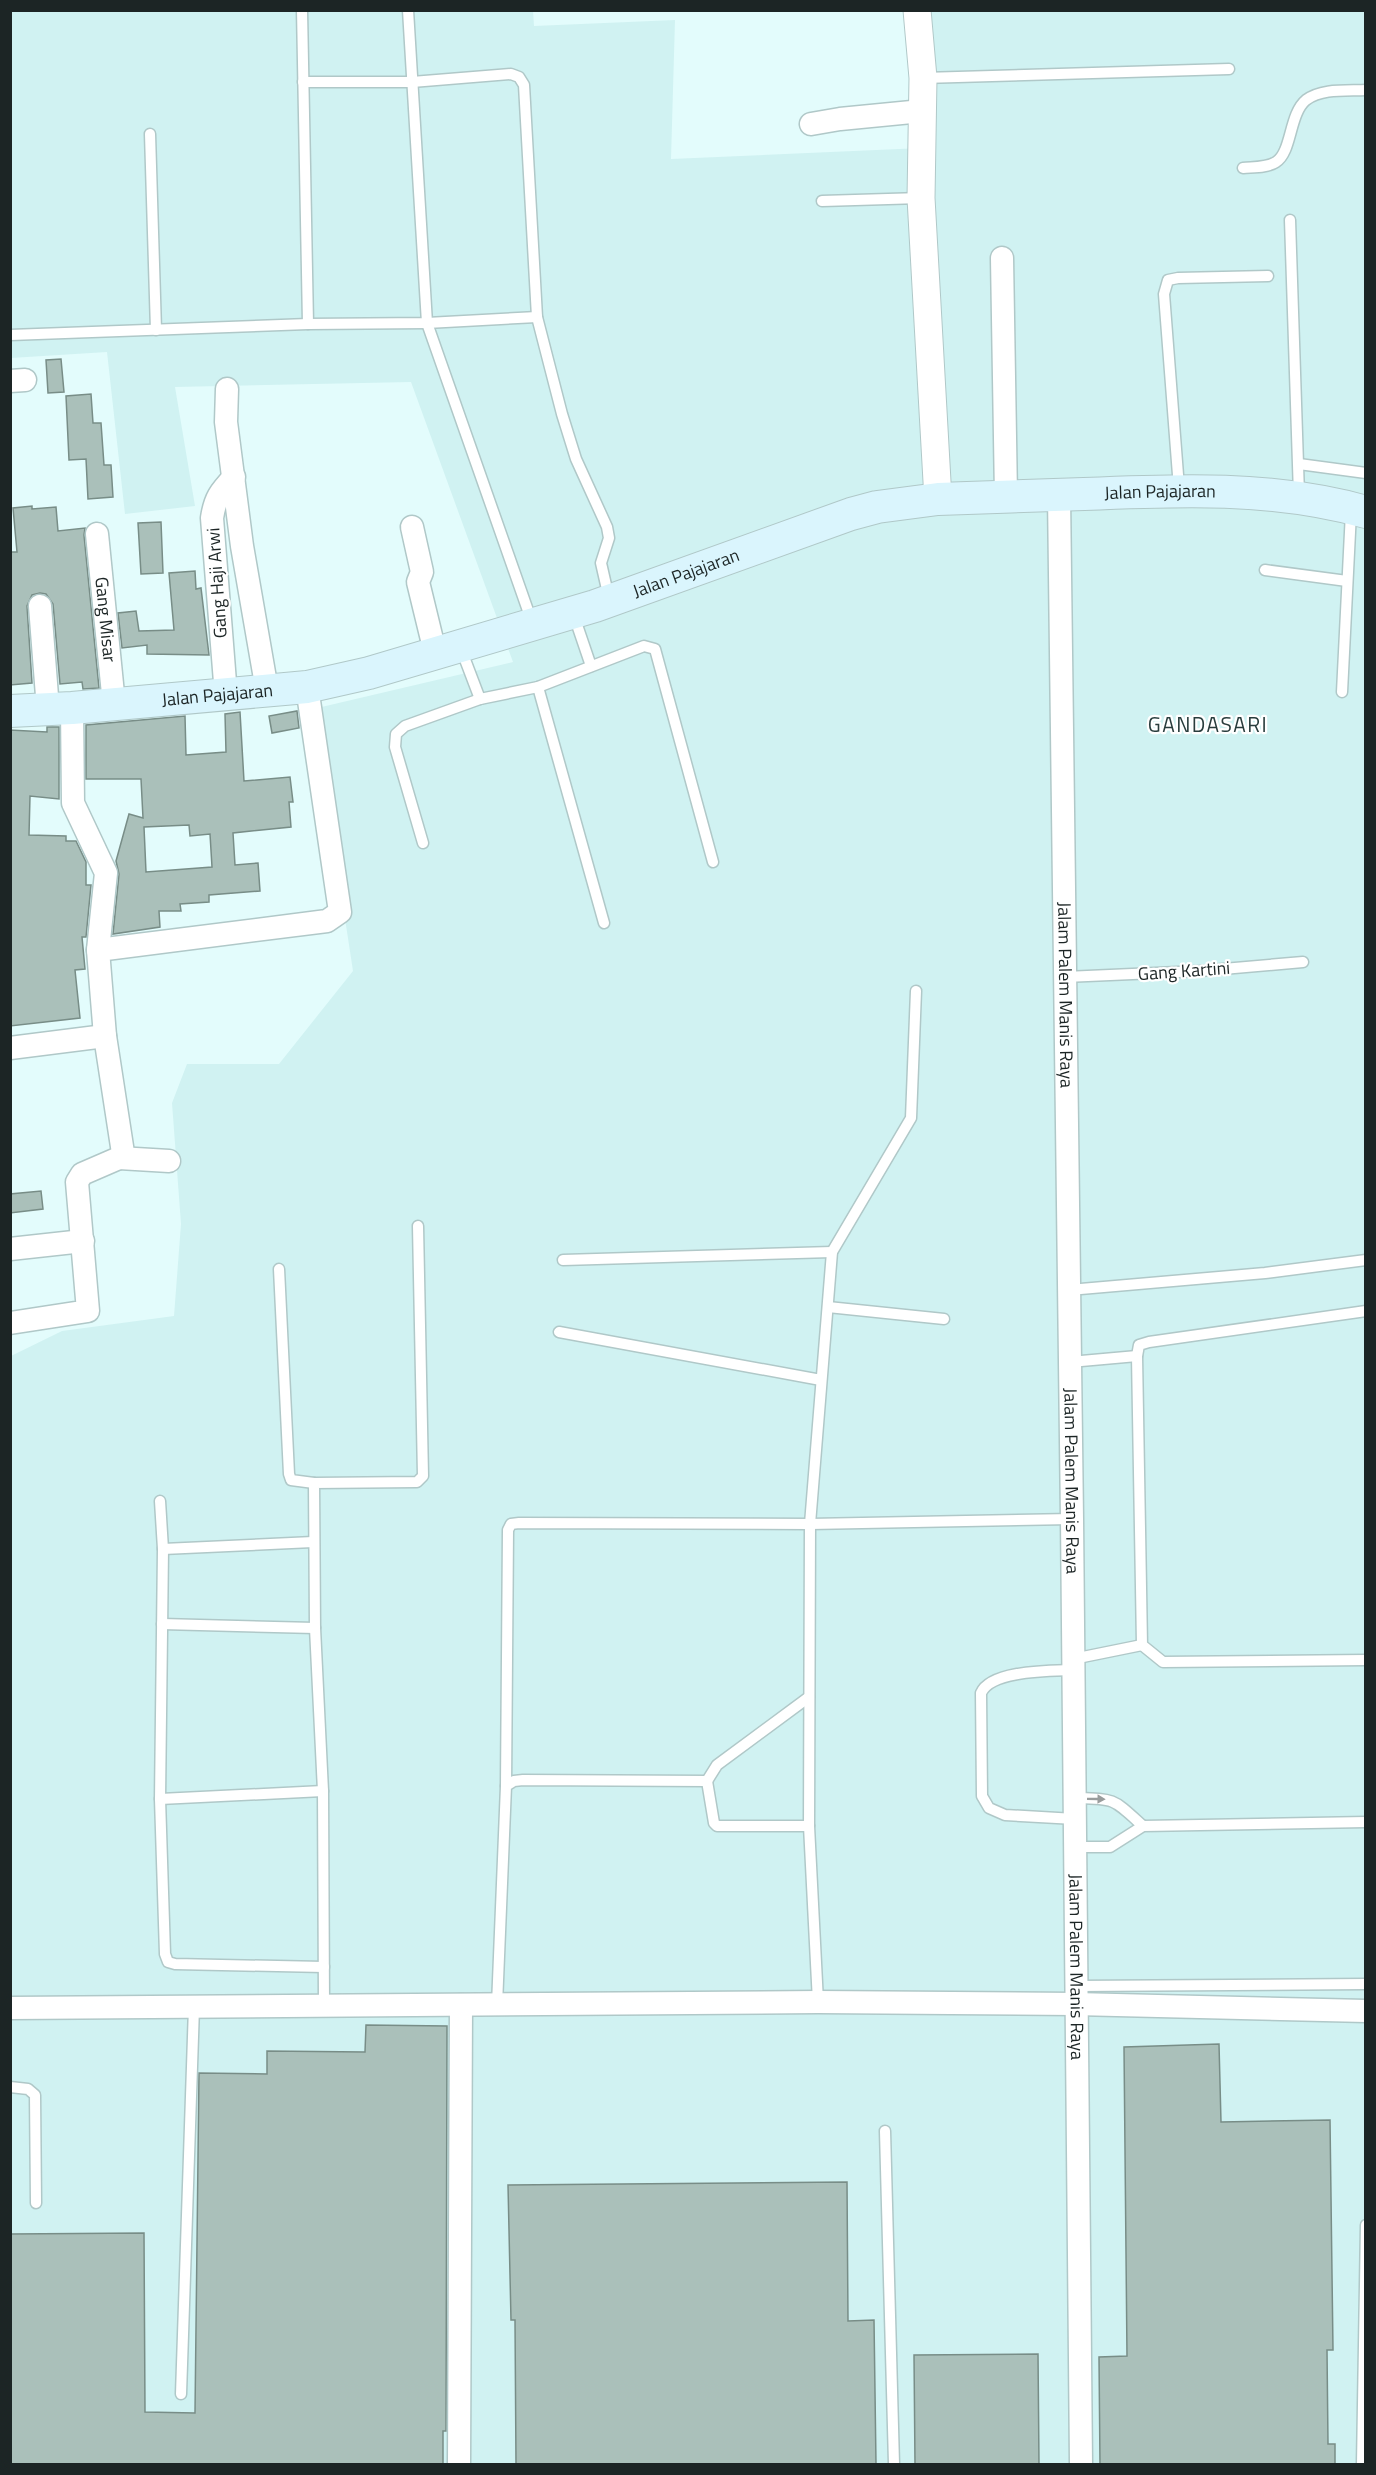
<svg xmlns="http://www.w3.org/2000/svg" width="1376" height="2475" font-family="'Titillium Web',sans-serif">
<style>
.built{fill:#d0f2f2}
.building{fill:#aac0ba;stroke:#788d87;stroke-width:1.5;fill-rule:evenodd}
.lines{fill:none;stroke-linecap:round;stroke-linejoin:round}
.service-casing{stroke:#b0c8c8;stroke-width:13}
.minor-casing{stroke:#b0c8c8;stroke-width:25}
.tertiary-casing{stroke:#b0c8c8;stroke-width:29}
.secondary-casing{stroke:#b0c8c8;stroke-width:34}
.service{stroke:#fff;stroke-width:10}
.minor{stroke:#fff;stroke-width:22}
.tertiary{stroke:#fff;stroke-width:27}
.secondary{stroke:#daf5fd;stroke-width:32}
.oneway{fill:#999d9d}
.labels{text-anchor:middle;stroke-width:4.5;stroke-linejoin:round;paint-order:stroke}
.street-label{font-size:18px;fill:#1c2525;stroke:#fff}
.quarter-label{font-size:21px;letter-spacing:1.5px;fill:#293d3d;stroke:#fff}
</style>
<rect width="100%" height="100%" fill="#e3fcfc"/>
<polygon class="built" points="533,10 534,26 675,20 671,159 922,148 911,11 1365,11 1365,2464 11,2464 11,1356 62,1331 174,1316 181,1224 172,1103 187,1064 279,1064 353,971 313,709 513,662 411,382 175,387 195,506 125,514 107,352 11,358 11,11"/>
<g class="building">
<polygon points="61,359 64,392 48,393 46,360"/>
<polygon points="91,394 93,423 101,423 104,465 111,465 113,497 88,499 86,459 69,460 66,396"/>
<polygon points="32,506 32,509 56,507 58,531 85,528 84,535 99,688 83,689 82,682 60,684 53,604 46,594 40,593 32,595 27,606 32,683 10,685 10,552 17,552 13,508"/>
<polygon points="161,522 163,573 141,574 138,523"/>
<polygon points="195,571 196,589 201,588 209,655 147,654 147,645 122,648 118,613 136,611 139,631 174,630 169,573"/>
<polygon points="297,711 299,728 272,733 269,716"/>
<path d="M240,712L244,781L290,777L293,802H289L291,827L233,833L235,865L258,863L260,891L209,895V902L180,904L181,911H159L160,927L113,934L119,874L116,861L129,814L143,818L141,779H86V725L185,716L186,755L226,752L225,714ZM189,825L190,836L210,834L212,867L146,872L144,827Z"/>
<polygon points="47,727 59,727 59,799 30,796 29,835 66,836 66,841 76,841 86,862 86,885 91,885 86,937 82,937 85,969 75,970 80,1018 10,1026 10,730 47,732"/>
<polygon points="41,1191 43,1209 10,1213 10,1194"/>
<polygon points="366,2025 447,2026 446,2431 443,2431 443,2464 10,2464 10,2234 144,2233 145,2412 195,2413 199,2073 267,2074 267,2051 365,2052"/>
<polygon points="1219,2044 1221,2122 1330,2120 1333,2350 1327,2350 1328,2444 1335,2444 1335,2464 1100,2464 1099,2357 1127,2356 1124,2047"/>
<polygon points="847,2182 848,2321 874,2320 876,2464 516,2464 515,2320 511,2320 508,2185"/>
<polygon points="1038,2354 1039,2464 915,2464 914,2355"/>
</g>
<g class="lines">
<defs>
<g id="service">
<polyline points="302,10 308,324"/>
<polyline points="408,10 427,323 532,622"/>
<polyline points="923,78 1229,69"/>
<polyline points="303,82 412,82 511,74 519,77 524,85 537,317 562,414 576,459 607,527 609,538 601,563 609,598"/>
<polyline points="150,134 156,330"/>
<path d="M1243,168C1253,167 1267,168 1276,162C1292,152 1289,114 1306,100C1322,88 1347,91 1366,90"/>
<polyline points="822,201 921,198"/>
<polyline points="1290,220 1299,495"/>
<polyline points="10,335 308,324 427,323 537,317"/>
<polyline points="1299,464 1366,473"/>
<polyline points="1179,488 1164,294 1168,280 1178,278 1268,276"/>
<polyline points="1265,570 1347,581"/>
<polyline points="574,616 591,666"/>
<polyline points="461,649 480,699"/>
<polyline points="538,687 604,923"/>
<polyline points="1342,692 1351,512"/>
<polyline points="423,843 395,747 396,734 405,726 480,699 538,687 644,646 655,649 713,862"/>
<polyline points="1065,977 1200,971 1303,962"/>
<polyline points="563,1260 832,1252"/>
<polyline points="279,1269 289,1474 291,1480 314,1483"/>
<polyline points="1069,1290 1265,1273 1366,1260"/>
<polyline points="828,1307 944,1319"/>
<polyline points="1366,1311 1149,1342 1139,1345 1137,1356 1142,1645 1163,1662 1366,1660"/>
<polyline points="559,1332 821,1380"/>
<polyline points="1070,1362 1137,1356"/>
<polyline points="160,1501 163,1549 160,1799 165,1954 168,1962 175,1964 324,1967"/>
<polyline points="163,1549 313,1542"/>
<polyline points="162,1624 315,1628"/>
<polyline points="1073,1659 1142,1645"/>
<path d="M1073,1670C1050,1671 991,1670 981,1693L982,1796L989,1808L1005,1815L1075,1819"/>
<polyline points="707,1781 714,1823 717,1826 809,1826"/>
<polyline points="506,1786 508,1530 511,1524 519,1523 810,1524 1072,1519"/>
<path d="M1075,1798C1116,1799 1112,1798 1143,1826"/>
<polyline points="160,1799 323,1791"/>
<polyline points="1075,1847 1110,1847 1143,1826 1366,1822"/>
<polyline points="1075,1986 1366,1984"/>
<polyline points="818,2002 809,1826 810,1524 832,1252 911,1118 916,991"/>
<polyline points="324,2005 323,1791 315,1628 314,1483 417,1482 423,1476 418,1226"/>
<polyline points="497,2005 506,1786 514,1781 523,1780 707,1781 717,1765 809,1697"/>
<polyline points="10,2087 28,2089 35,2095 36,2203"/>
<polyline points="885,2131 894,2464"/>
<polyline points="181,2394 194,2007"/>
<polyline points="1362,2464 1366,2225"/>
</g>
<g id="minor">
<polyline points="811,124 840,119 922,111"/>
<polyline points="1002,258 1006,497"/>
<polyline points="10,381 25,380"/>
<polyline points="227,389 226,422 242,546 267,690"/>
<path id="s1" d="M1059,495L1072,1519L1081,2464"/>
<polyline points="412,527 422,572 418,582 435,652"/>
<path id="s2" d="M97,534L114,704"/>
<polyline points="40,606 48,709"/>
<path d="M226,695L212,518C215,498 220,492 234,477"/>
<polyline points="72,708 73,803 106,873 98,950"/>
<polyline points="10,1048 105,1036"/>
<polyline points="119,1158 169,1161"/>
<polyline points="10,1249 83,1241"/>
<polyline points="10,1323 88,1311 77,1182 82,1174 119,1158 123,1153 105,1036 98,950 327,921 340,912 307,687"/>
<polyline points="10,2008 818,2002 1075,2004 1366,2011"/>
<polyline points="459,2464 461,2005"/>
</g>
<polyline id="tertiary" points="917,10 923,78 921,198 938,499"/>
<g id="secondary">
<path id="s3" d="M10,711L72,708L307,687L369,673L595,606L851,514L877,507L938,499C987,497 1035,496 1084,494C1178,490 1273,486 1366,512"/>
</g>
</defs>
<use href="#service" class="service-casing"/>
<use href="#minor" class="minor-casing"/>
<use href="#tertiary" class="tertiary-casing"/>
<use href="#secondary" class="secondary-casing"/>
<use href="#service" class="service"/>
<use href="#minor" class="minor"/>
<use href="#tertiary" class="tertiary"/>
<use href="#secondary" class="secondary"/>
</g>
<defs><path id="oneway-solid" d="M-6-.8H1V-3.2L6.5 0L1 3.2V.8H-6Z" transform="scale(1.5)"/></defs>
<use class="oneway" href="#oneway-solid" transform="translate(1096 1799) rotate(1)"/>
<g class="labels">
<g class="street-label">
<text dy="6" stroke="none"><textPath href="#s3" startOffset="1180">Jalan Pajajaran</textPath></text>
<text dy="6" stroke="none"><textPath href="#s3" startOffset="694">Jalan Pajajaran</textPath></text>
<text transform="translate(217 583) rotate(-94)" y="6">Gang Haji Arwi</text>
<text dy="6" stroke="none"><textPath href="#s2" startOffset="86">Gang Misar</textPath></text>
<text dy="6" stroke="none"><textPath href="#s3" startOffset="208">Jalan Pajajaran</textPath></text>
<text transform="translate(1184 971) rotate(-4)" y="6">Gang Kartini</text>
<text dy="6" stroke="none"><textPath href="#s1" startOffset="500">Jalam Palem Manis Raya</textPath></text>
<text dy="6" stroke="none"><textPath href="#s1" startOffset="986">Jalam Palem Manis Raya</textPath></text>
<text dy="6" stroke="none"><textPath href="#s1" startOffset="1472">Jalam Palem Manis Raya</textPath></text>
</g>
<g class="quarter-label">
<text x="1208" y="732">GANDASARI</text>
</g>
</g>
<rect width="1376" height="2475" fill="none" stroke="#1c2525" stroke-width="24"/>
</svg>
